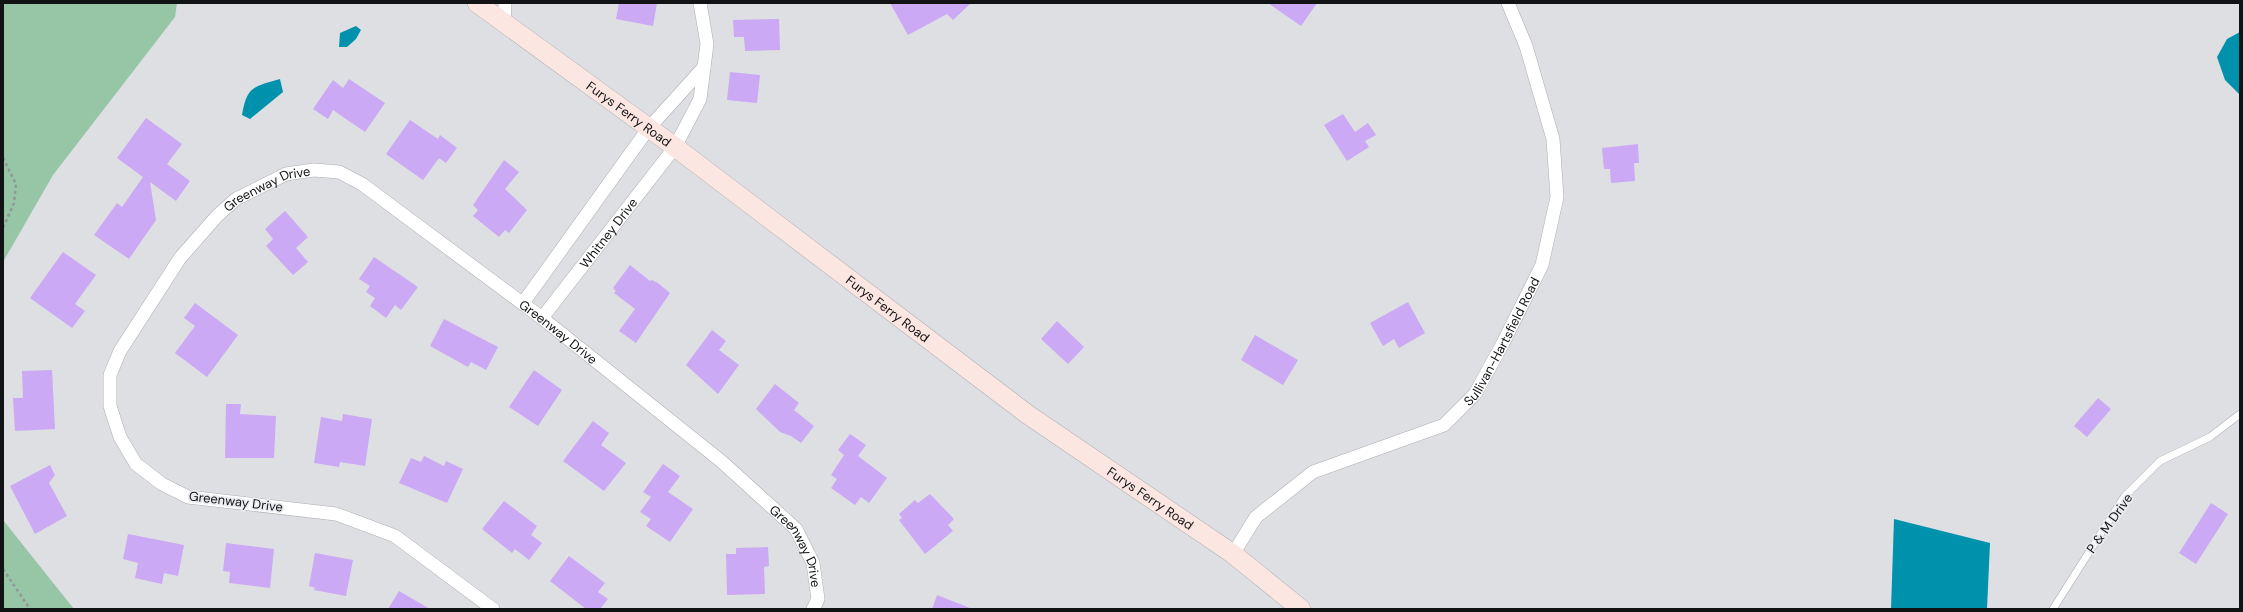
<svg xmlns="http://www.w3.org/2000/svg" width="2243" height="612" font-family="'DM Sans',sans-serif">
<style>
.green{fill:#96c6a5}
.water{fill:#0092ac}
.building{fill:#cba9f4}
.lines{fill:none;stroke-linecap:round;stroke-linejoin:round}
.lane-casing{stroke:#afafb3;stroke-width:8}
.street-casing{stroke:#afafb3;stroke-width:14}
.secondary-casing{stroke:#afafb3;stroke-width:20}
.path{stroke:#949598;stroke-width:2.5;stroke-dasharray:3 3;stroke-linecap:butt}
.lane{stroke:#fff;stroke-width:7}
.street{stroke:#fff;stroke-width:13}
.secondary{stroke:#fce6e1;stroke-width:19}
.labels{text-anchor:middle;stroke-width:3.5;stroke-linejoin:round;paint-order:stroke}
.street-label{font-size:13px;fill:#121314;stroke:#ebecf0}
</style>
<rect width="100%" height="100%" fill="#dedfe3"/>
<g class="green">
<polygon points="3,3 177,3 175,17 53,175 3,262"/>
<polygon points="3,520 74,609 3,609"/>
</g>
<g class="water">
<polygon points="356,26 361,30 356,39 347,47 339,47 340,33"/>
<polygon points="2240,32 2240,95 2225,80 2217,57 2227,39"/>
<path d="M280,79L283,92L250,119L242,115C247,86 253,87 280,79Z"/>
<polygon points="1894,519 1990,543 1987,609 1891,609"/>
</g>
<g class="building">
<polygon points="619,3 657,3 653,26 616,19"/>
<polygon points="890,3 971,3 953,20 947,14 908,35"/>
<polygon points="1268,3 1317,3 1301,26"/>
<polygon points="779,19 780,50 745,51 744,37 734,37 733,20"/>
<polygon points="730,72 760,75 757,103 727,100"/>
<polygon points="349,79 385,103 365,132 333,110 328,119 313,109 333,80 343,88"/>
<polygon points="1343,114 1355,132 1368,123 1376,135 1365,141 1369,147 1347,161 1324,125"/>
<polygon points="146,118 182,144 167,164 190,181 176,201 150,182 156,220 129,259 94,235 117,203 122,207 143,177 117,158"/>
<polygon points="410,120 438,139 440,135 457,148 446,163 439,158 423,180 386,154"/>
<polygon points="1638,144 1639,163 1634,163 1635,181 1611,183 1610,169 1604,169 1602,148"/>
<polygon points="504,160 519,172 505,189 527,210 509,233 505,230 499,237 473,216 478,210 473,205"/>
<polygon points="285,211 308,237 296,248 308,262 293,275 266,246 273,239 265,229"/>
<polygon points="63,252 96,275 75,304 85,311 72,328 30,298"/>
<polygon points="374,257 418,287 401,310 395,305 386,318 370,306 375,298 366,292 370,286 359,279"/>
<polygon points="630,265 650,281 652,280 658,283 670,293 636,343 619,331 635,309 614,293 616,291 613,288"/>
<polygon points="1408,302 1425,333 1399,348 1394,339 1383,346 1370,323"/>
<polygon points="195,303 238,335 207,377 175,353 195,326 184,318"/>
<polygon points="444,319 498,347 486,370 471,362 468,367 430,346"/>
<polygon points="1057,321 1084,347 1068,364 1041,339"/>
<polygon points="712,330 726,341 719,350 739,365 718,394 686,365"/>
<polygon points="1255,335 1298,360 1283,385 1241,360"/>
<polygon points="52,370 55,429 15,431 13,398 23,398 22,371"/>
<polygon points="534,370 562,390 538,426 509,407"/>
<polygon points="775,384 799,403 794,410 814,426 801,443 791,436 780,432 756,409"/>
<polygon points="2098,398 2111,409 2087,437 2074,426"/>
<polygon points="226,404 241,404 240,414 276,416 274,458 225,458"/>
<polygon points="343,414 372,419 365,466 340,462 339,467 314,463 321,417 342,421"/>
<polygon points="593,421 609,433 601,445 626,463 604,491 563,461"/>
<polygon points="850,434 866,445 858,456 887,478 869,503 861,497 855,505 831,488 837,479 831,475 844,455 838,450"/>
<polygon points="424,456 444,466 446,461 463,469 447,503 399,483 411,458 421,462"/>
<polygon points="663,464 680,476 668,492 693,509 670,542 646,526 651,519 640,512 651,497 643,492"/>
<polygon points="50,465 55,475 49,483 67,516 35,534 10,486"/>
<polygon points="930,494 954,519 948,525 953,531 925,554 899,520 902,518 899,514 915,500 918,503"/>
<polygon points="504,501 537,526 531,535 542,543 529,560 515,549 512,553 482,529"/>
<polygon points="2211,503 2228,514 2196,564 2179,553"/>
<polygon points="128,534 184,545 178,576 164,573 162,584 135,578 138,563 123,559"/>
<polygon points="226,543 274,549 270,588 229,583 230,572 223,571"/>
<polygon points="768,547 769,566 764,567 765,594 727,595 726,554 736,554 736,548"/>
<polygon points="315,553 353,560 346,596 314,590 315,588 309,586"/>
<polygon points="569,556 605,583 598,592 608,599 600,609 586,609 550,581"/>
<polygon points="399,591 430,609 388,609"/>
<polygon points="937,595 970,608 970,609 932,609"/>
</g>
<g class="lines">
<defs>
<polyline id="lane" points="2053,609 2124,497 2160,461 2210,437 2240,414"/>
<g id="street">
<polyline points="504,23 505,3"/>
<polyline points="523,303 648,129 704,67"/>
<path id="s1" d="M542,318L675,147L700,99L707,44L700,3"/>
<path id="s2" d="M1233,554L1256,517L1313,472L1444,425L1475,394L1503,343L1542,265L1557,197L1553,139L1526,46L1508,3"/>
<path id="s3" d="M493,609L395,536L336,514L188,497L162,484L136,464L120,437L110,406V375L120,351L180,258L217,216L236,199L286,174L314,170L339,172L362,184L542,318L721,461L796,529L813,563L818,599L813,609"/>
</g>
<g id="secondary">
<path id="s4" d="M477,3L675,147L1027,414L1233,554L1301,609"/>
</g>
</defs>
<use href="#lane" class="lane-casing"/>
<use href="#street" class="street-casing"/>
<use href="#secondary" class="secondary-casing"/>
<g class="path">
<polyline points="3,158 16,184 14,203 3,228"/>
<polyline points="3,569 30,609"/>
</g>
<use href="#lane" class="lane"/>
<use href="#street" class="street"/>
<use href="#secondary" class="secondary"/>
</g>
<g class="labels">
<g class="street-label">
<text dy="5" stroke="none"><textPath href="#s4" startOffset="188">Furys Ferry Road</textPath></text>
<text dy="5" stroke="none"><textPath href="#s3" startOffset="742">Greenway Drive</textPath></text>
<text dy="5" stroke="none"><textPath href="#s1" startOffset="108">Whitney Drive</textPath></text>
<text dy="5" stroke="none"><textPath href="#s4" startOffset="512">Furys Ferry Road</textPath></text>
<text dy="5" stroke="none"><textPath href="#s3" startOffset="1090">Greenway Drive</textPath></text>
<text dy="5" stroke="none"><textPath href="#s2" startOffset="358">Sullivan-Hartsfield Road</textPath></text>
<text dy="5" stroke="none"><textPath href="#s4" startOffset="836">Furys Ferry Road</textPath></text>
<text transform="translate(236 501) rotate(7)" y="5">Greenway Drive</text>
<text transform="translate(2109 523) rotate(-55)" y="5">P &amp; M Drive</text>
<text dy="5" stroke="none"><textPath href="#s3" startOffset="1414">Greenway Drive</textPath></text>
</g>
</g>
<rect width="2243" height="612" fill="none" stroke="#121314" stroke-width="8"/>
</svg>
